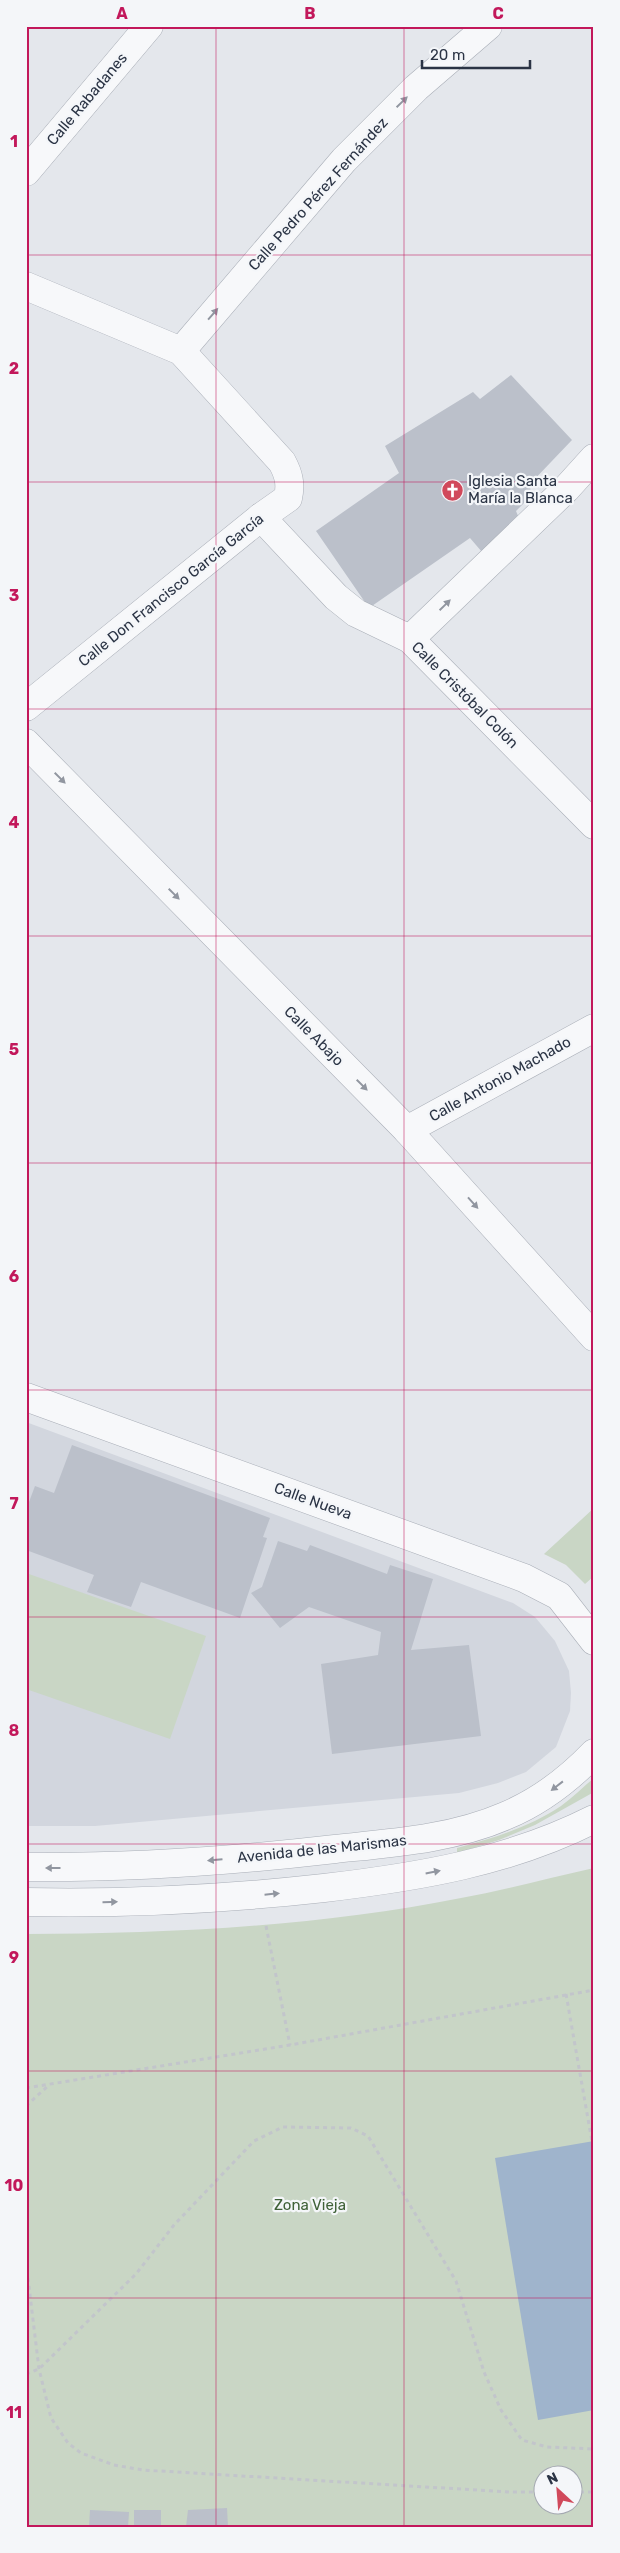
<svg xmlns="http://www.w3.org/2000/svg" width="620" height="2553" font-family="Rubik,sans-serif">
<style>
.built{fill:#d2d6de}
.green{fill:#c9d6c5;fill-rule:evenodd}
.water{fill:#9fb4cc}
.building{fill:#bbc0ca}
.lines{fill:none;stroke-linecap:round;stroke-linejoin:round}
.minor-casing{stroke:#a9aeb7;stroke-width:29}
.tertiary-casing{stroke:#a9aeb7;stroke-width:29}
.path{stroke:#c2c5cb;stroke-width:3;stroke-dasharray:4 4;stroke-linecap:butt}
.minor{stroke:#f7f8fa;stroke-width:28}
.tertiary{stroke:#f7f8fa;stroke-width:28}
.oneway{fill:#9196a0}
.grid{fill:none;stroke:#c2185b;stroke-width:1;stroke-opacity:0.55}
.labels{text-anchor:middle;stroke-width:4.5;stroke-linejoin:round;paint-order:stroke}
.street-label{font-size:15px;fill:#2b3445;stroke:#f4f6f9}
.poi-label{font-size:15px;fill:#2b3445;stroke:#f4f6f9;text-anchor:start}
.park-label{font-size:15px;fill:#3f6138;stroke:#f4f6f9}
.neatline{fill:none;stroke:#c2185b;stroke-width:2}
.grid-label{font-size:16px;text-anchor:middle;font-weight:bold;fill:#c2185b}
</style>
<rect width="100%" height="100%" fill="#e4e7ec"/>
<polygon class="built" points="26,1422 513,1603 535,1617 555,1641 569,1671 571,1693 570,1711 556,1747 526,1772 498,1783 459,1793 95,1826 26,1826"/>
<g class="green">
<polygon points="594,1508 594,1576 585,1584 566,1565 544,1554"/>
<polygon points="26,1573 206,1636 170,1739 26,1689"/>
<path d="M594,1778V1792L535,1825L499,1840L457,1853V1848C493,1838 530,1827 561,1806C572,1798 583,1787 594,1778Z"/>
<path d="M594,1868V2527H26V1934C169,1934 321,1926 461,1898C505,1890 549,1878 594,1868ZM542,2476H572V2506H542Z"/>
</g>
<polygon class="water" points="594,2141 594,2410 538,2420 495,2158"/>
<g class="building">
<polygon points="511,375 572,440 530,484 531,496 516,511 521,523 482,552 470,538 369,608 316,531 399,473 385,446 473,392 480,399"/>
<polygon points="72,1445 270,1518 263,1537 267,1538 240,1618 141,1582 131,1607 87,1592 94,1575 26,1550 26,1510 35,1486 54,1493"/>
<polygon points="278,1541 307,1551 310,1545 387,1574 390,1565 433,1579 411,1650 469,1645 481,1736 332,1754 321,1664 378,1655 381,1632 309,1607 280,1628 251,1593 262,1587"/>
<polygon points="227,2508 228,2527 186,2527 188,2510"/>
<polygon points="90,2510 129,2512 128,2527 89,2527"/>
<rect x="134" y="2510" width="27" height="17"/>
</g>
<g class="lines">
<defs>
<g id="minor">
<polyline points="26,172 149,26"/>
<path d="M26,286L181,351L282,462C289,475 291,484 288,498L261,517L26,707"/>
<polyline points="181,351 344,160 416,88 488,26"/>
<polyline points="261,517 336,597 356,613 410,639 594,825"/>
<polyline points="410,639 566,489 594,458"/>
<polyline points="26,743 407,1130 594,1337"/>
<polyline points="407,1130 594,1028"/>
<polyline points="26,1397 524,1578 559,1596 594,1641"/>
</g>
<g id="tertiary">
<path d="M26,1867C130,1868 232,1861 335,1849C392,1843 452,1839 505,1816C539,1802 568,1780 594,1753"/>
<path d="M26,1902C126,1904 225,1899 324,1888C418,1877 509,1862 594,1819"/>
</g>
</defs>
<use href="#minor" class="minor-casing"/>
<use href="#tertiary" class="tertiary-casing"/>
<g class="path">
<polyline points="266,1926 290,2045"/>
<polyline points="566,1994 594,2153"/>
<polyline points="26,2088 290,2045 594,1990"/>
<polyline points="26,2106 49,2085"/>
<polyline points="26,2262 39,2369 51,2418 68,2443 81,2453 114,2465 143,2470 510,2492 542,2492"/>
<polyline points="26,2374 39,2369 136,2274 174,2225 254,2141 283,2127 351,2128 368,2136 456,2281 484,2372 501,2410 522,2440 547,2447 594,2449"/>
<polyline points="572,2492 594,2492"/>
</g>
<use href="#minor" class="minor"/>
<use href="#tertiary" class="tertiary"/>
</g>
<defs><path id="oneway-solid" d="M-6-.8H1V-3.2L6.5 0L1 3.2V.8H-6Z" transform="scale(1.25)"/></defs>
<g class="oneway">
<use href="#oneway-solid" transform="translate(402 102) rotate(-44)"/>
<use href="#oneway-solid" transform="translate(213 314) rotate(-49)"/>
<use href="#oneway-solid" transform="translate(445 605) rotate(-44)"/>
<use href="#oneway-solid" transform="translate(60 778) rotate(45)"/>
<use href="#oneway-solid" transform="translate(174 894) rotate(45)"/>
<use href="#oneway-solid" transform="translate(362 1085) rotate(45)"/>
<use href="#oneway-solid" transform="translate(473 1203) rotate(48)"/>
<use href="#oneway-solid" transform="translate(557 1786) rotate(142)"/>
<use href="#oneway-solid" transform="translate(215 1860) rotate(175)"/>
<use href="#oneway-solid" transform="translate(53 1868) rotate(-180)"/>
<use href="#oneway-solid" transform="translate(433 1872) rotate(-11)"/>
<use href="#oneway-solid" transform="translate(272 1894) rotate(-6)"/>
<use href="#oneway-solid" transform="translate(110 1902) rotate(-1)"/>
</g>
<path class="grid" d="M216,26V2527M404,26V2527M26,255H594M26,482H594M26,709H594M26,936H594M26,1163H594M26,1390H594M26,1617H594M26,1844H594M26,2071H594M26,2298H594"/>
<defs>
<symbol id="church-disc" viewBox="-11 -11 22 22"><circle r="9.5" fill="#d1495b" stroke="#f4f6f9"/><path d="M-1.2-6h2.4v3.5h3.3v2.4h-3.3V6h-2.4V-.1h-3.3v-2.4h3.3Z" fill="#fff"/></symbol>
</defs>
<g fill-rule="evenodd">
<use href="#church-disc" x="440" y="478" width="25" height="25"/>
</g>
<g class="labels">
<g class="street-label">
<text transform="translate(87 99) rotate(-50)" y="5">Calle Rabadanes</text>
<text transform="translate(318 194) rotate(-48)" y="5">Calle Pedro Pérez Fernández</text>
<text transform="translate(171 590) rotate(-39)" y="5">Calle Don Francisco García García</text>
<text transform="translate(465 695) rotate(45)" y="5">Calle Cristóbal Colón</text>
<text transform="translate(314 1036) rotate(45)" y="5">Calle Abajo</text>
<text transform="translate(500 1079) rotate(-29)" y="5">Calle Antonio Machado</text>
<text transform="translate(313 1501) rotate(20)" y="5">Calle Nueva</text>
<text transform="translate(322 1849) rotate(-6)" y="5">Avenida de las Marismas</text>
</g>
<g class="poi-label">
<text x="468" y="486">Iglesia Santa<tspan x="468" dy="17">María la Blanca</tspan></text>
</g>
<g class="park-label">
<text x="310" y="2210">Zona Vieja</text>
</g>
</g>
<rect width="620" height="2553" fill="none" stroke="#f4f6f9" stroke-width="55"/>
<g transform="translate(558 2490) rotate(334)"><circle r="24" fill="#f4f6f9" stroke="#a4a8b1"/>
<path d="M0-4L9 19L0 12L-9 19Z" fill="#d1495b"/>
<text y="-8" font-size="14" font-weight="bold" text-anchor="middle" fill="#2b3445">N</text>
</g>
<path d="M422 60v8h108v-8" fill="none" stroke="#2b3445" stroke-width="2.5"/>
<text x="430" y="60" font-size="15" fill="#2b3445" stroke="#f4f6f9" stroke-width="4" paint-order="stroke">20 m</text>
<rect x="28" y="28" width="564" height="2498" class="neatline"/>
<g class="grid-label">
<text x="122" y="19">A</text>
<text x="310" y="19">B</text>
<text x="498" y="19">C</text>
<text x="14" y="147">1</text>
<text x="14" y="374">2</text>
<text x="14" y="601">3</text>
<text x="14" y="828">4</text>
<text x="14" y="1055">5</text>
<text x="14" y="1282">6</text>
<text x="14" y="1509">7</text>
<text x="14" y="1736">8</text>
<text x="14" y="1963">9</text>
<text x="14" y="2191">10</text>
<text x="14" y="2418">11</text>
</g>
</svg>
